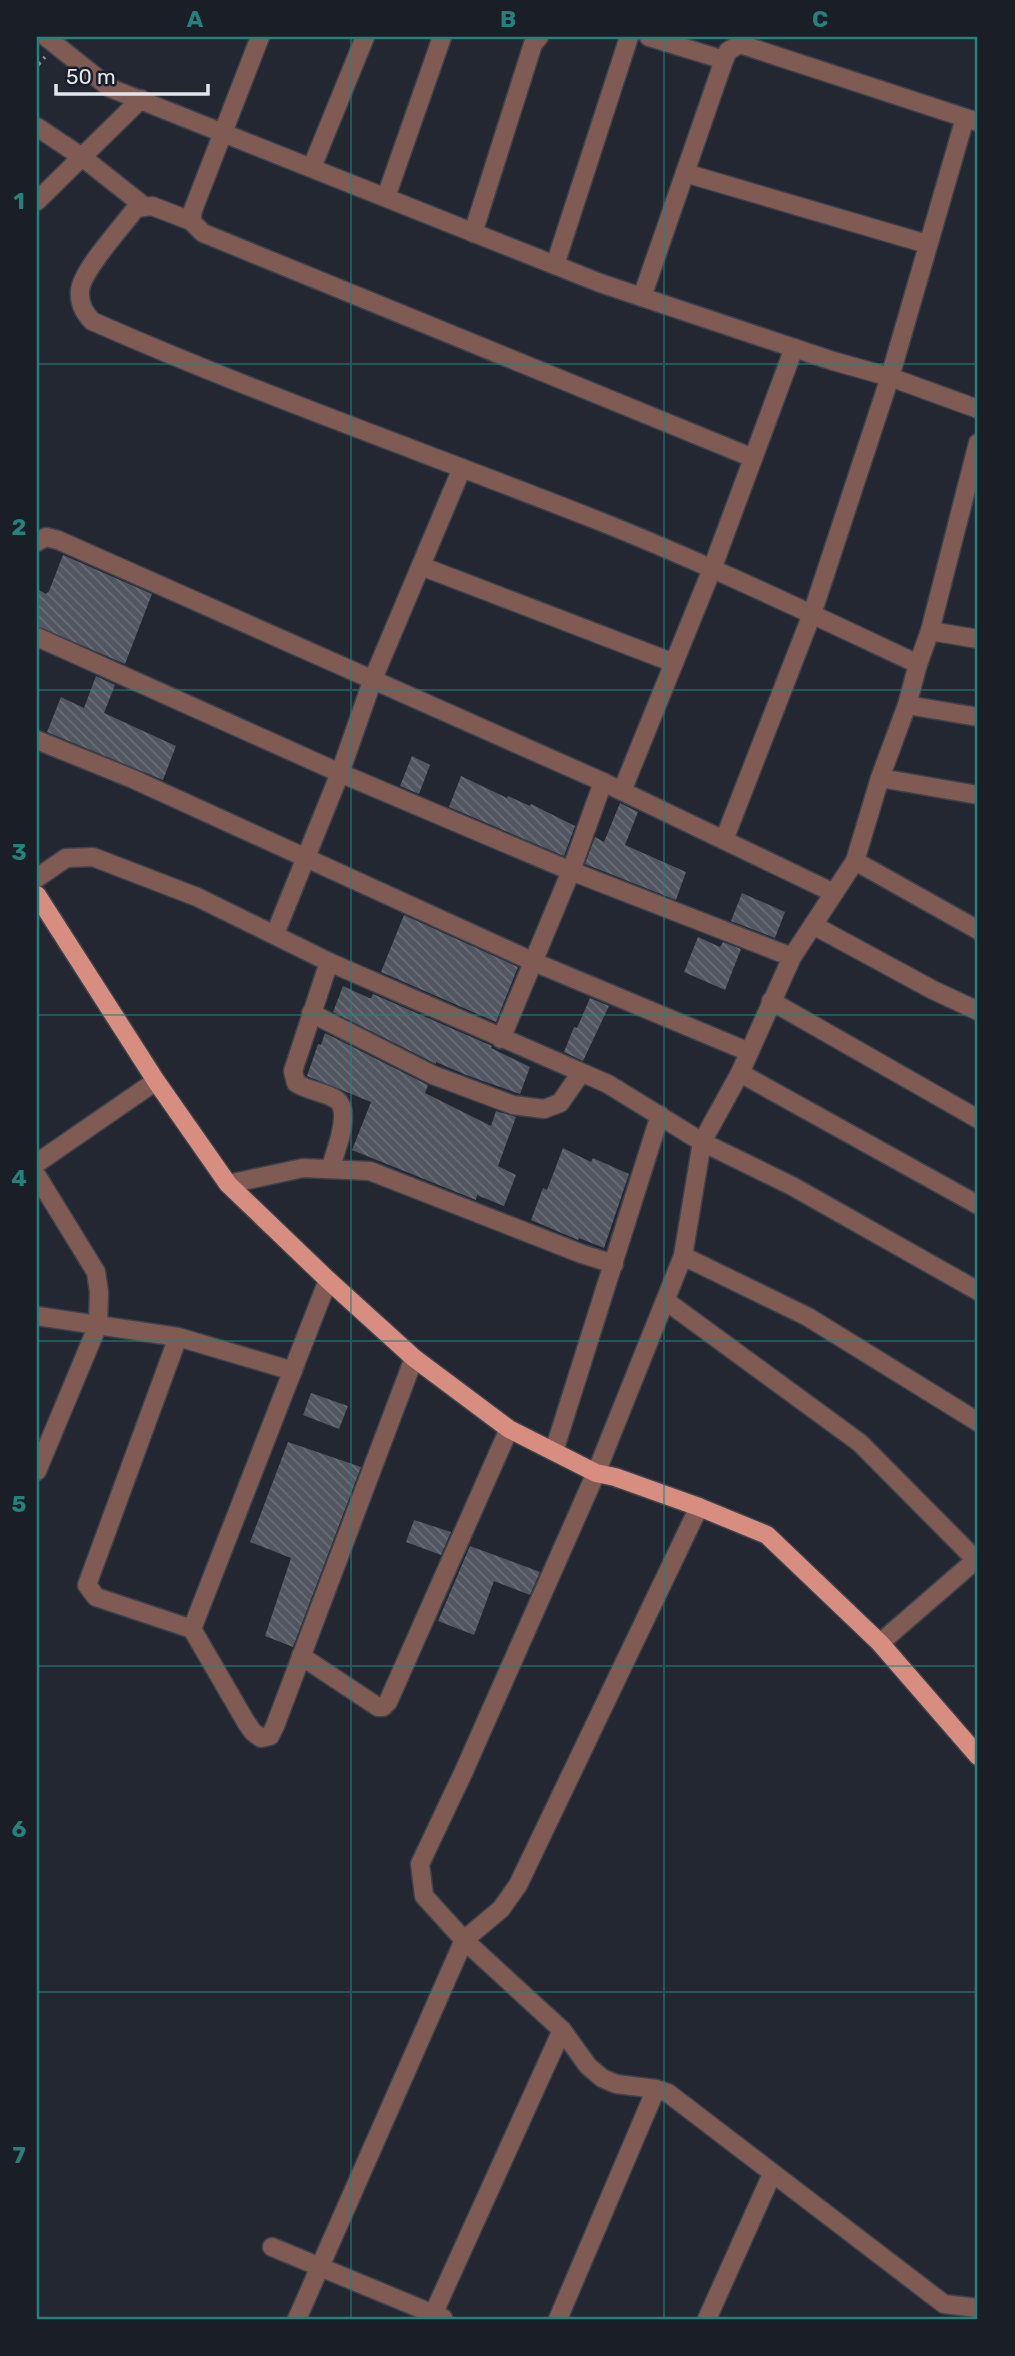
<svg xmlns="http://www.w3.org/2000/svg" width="1015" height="2356" font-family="Rubik,sans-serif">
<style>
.building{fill:url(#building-back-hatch)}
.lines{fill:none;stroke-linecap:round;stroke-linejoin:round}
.minor-casing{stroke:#3e424b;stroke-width:21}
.major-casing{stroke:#3e424b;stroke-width:21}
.path{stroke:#8b8e96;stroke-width:3.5;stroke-dasharray:5 5;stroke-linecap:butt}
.minor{stroke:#7f5b54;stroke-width:18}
.major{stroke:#d78d7f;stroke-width:18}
.grid{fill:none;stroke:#24817b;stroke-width:2;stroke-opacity:0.55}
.neatline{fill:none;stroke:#24817b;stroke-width:2.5}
.grid-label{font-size:23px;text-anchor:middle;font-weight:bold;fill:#24817b}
</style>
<defs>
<pattern id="building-back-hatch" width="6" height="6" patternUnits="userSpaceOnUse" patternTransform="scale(1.75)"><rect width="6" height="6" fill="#515661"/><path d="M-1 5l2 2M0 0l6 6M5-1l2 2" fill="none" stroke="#6a6e78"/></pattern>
</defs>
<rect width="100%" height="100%" fill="#232731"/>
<g class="building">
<polygon points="63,555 152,594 125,664 37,626 37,589 46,594 49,591"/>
<polygon points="96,676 115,685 104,713 176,746 163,780 47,732 61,697 84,708"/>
<polygon points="412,756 430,765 419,794 400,786"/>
<polygon points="461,776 507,798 508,796 530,806 531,804 575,826 564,856 449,807"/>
<polygon points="620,803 638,812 625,845 686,872 676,900 585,864 595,837 604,842"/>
<polygon points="742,893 785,912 775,938 731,921"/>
<polygon points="404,915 518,967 496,1022 381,972"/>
<polygon points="698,937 720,947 723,942 741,949 725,990 684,972"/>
<polygon points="343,986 369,998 371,998 373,994 492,1046 491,1048 530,1067 520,1094 466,1075 436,1062 436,1064 333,1012"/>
<polygon points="590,998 609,1006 583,1061 564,1052 574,1027 577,1028"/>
<polygon points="325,1033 428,1085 425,1093 491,1126 496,1111 516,1117 498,1166 516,1175 504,1206 477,1195 476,1200 352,1150 371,1102 307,1076 318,1044 321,1045"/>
<polygon points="563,1148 591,1162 593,1158 629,1174 604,1248 579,1238 578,1240 531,1220 543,1188 547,1190"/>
<polygon points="311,1393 348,1406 339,1429 303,1415"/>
<polygon points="288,1442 361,1467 293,1647 265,1636 291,1558 250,1542"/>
<polygon points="414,1520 451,1532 441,1555 406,1542"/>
<polygon points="470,1546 540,1572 530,1595 494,1581 474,1635 438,1621"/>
</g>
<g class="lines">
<defs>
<g id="minor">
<polyline points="46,37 110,88 600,283 833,361 890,377 978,409"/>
<polyline points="260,37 193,210 191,221 203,233 753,458"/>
<polyline points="649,37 724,60"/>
<polyline points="37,127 82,157 144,206"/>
<polyline points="312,167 365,37"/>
<polyline points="685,173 927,244"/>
<polyline points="386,197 442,37"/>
<polyline points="37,201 141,99"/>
<path d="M191,221L152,206L136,208C123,226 81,271 80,291C79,304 84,312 92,321C255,393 424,452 589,517C701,561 809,613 918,664"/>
<polyline points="473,233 533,44 539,37"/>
<polyline points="555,265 629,37"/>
<polyline points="642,297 724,60 728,51 740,44 978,122"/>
<polyline points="37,542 46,537 58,540 603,782 834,893"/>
<polyline points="421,566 674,663"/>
<polyline points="930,631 978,639"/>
<polyline points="37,637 340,773 571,871 792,957"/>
<polyline points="907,705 978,717"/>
<polyline points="37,740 133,779 534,962 749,1052"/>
<polyline points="880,778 978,795"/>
<polyline points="622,791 712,569 794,348"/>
<polyline points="724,840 812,614 890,377 965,118"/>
<polyline points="855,861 978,930"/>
<polyline points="37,878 66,858 93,857 197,897 329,962 608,1084 702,1142 792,1186 978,1291"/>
<polyline points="813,925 933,990 978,1011"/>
<polyline points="275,934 340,773 373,679 462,468"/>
<path d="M329,962L293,1071L296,1083C308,1091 326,1092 337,1100C352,1112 335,1153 330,1169"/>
<polyline points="771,1001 978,1119"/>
<polyline points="311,1013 433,1075 513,1105 544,1109 560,1103 581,1073"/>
<polyline points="501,1039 571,871 603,782"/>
<polyline points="740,1073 978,1205"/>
<polyline points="37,1163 156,1081"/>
<polyline points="37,1176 96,1272 99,1292 98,1325 37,1471"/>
<polyline points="228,1184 303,1168 370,1171 582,1254 614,1264"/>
<polyline points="683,1256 702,1142 740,1073 792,957 855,861 880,778 907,705 918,664 930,631 978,443"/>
<polyline points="666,1301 860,1443 978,1562"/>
<polyline points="37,1316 178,1337 293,1371"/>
<polyline points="178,1337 87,1585 96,1597 192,1629 246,1722 253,1732 261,1738 270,1736 275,1726 414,1358"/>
<polyline points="978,1422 808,1317 683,1256 596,1473 464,1771 420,1864 424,1896 464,1940 562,2030 588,2066 602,2078 616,2084 656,2089 668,2093 944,2304 978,2308"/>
<polyline points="554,1451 660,1115"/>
<polyline points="192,1629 328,1280"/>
<polyline points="880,1643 978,1558"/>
<polyline points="301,1656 378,1707 383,1707 388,1702 509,1429"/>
<polyline points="272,2247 443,2318"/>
<polyline points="297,2319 464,1940 501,1909 518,1885 699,1507"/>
<polyline points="431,2319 562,2030"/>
<polyline points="558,2319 656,2089"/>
<polyline points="707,2319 772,2174"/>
</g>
<polyline id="major" points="37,895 156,1081 228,1184 328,1280 414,1358 509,1429 596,1473 615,1477 699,1507 767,1535 880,1643 978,1756"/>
</defs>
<use href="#minor" class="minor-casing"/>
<use href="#major" class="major-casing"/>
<polyline class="path" points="37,66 45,57"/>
<use href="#minor" class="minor"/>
<use href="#major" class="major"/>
</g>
<path class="grid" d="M351,37V2319M664,37V2319M37,364H978M37,690H978M37,1015H978M37,1341H978M37,1666H978M37,1992H978"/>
<rect width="1015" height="2356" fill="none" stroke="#1a1e27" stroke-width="77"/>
<path d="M56 84v10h152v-10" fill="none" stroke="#e3e5ec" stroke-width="3.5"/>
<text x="66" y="84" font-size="21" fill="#e3e5ec" stroke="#1a1e27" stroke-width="5" paint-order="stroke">50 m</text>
<rect x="38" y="38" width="938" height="2280" class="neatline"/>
<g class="grid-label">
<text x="195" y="27">A</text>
<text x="508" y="27">B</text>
<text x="820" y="27">C</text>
<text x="19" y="209">1</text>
<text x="19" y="535">2</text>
<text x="19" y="860">3</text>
<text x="19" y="1186">4</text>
<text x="19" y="1512">5</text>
<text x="19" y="1837">6</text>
<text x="19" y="2163">7</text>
</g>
</svg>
